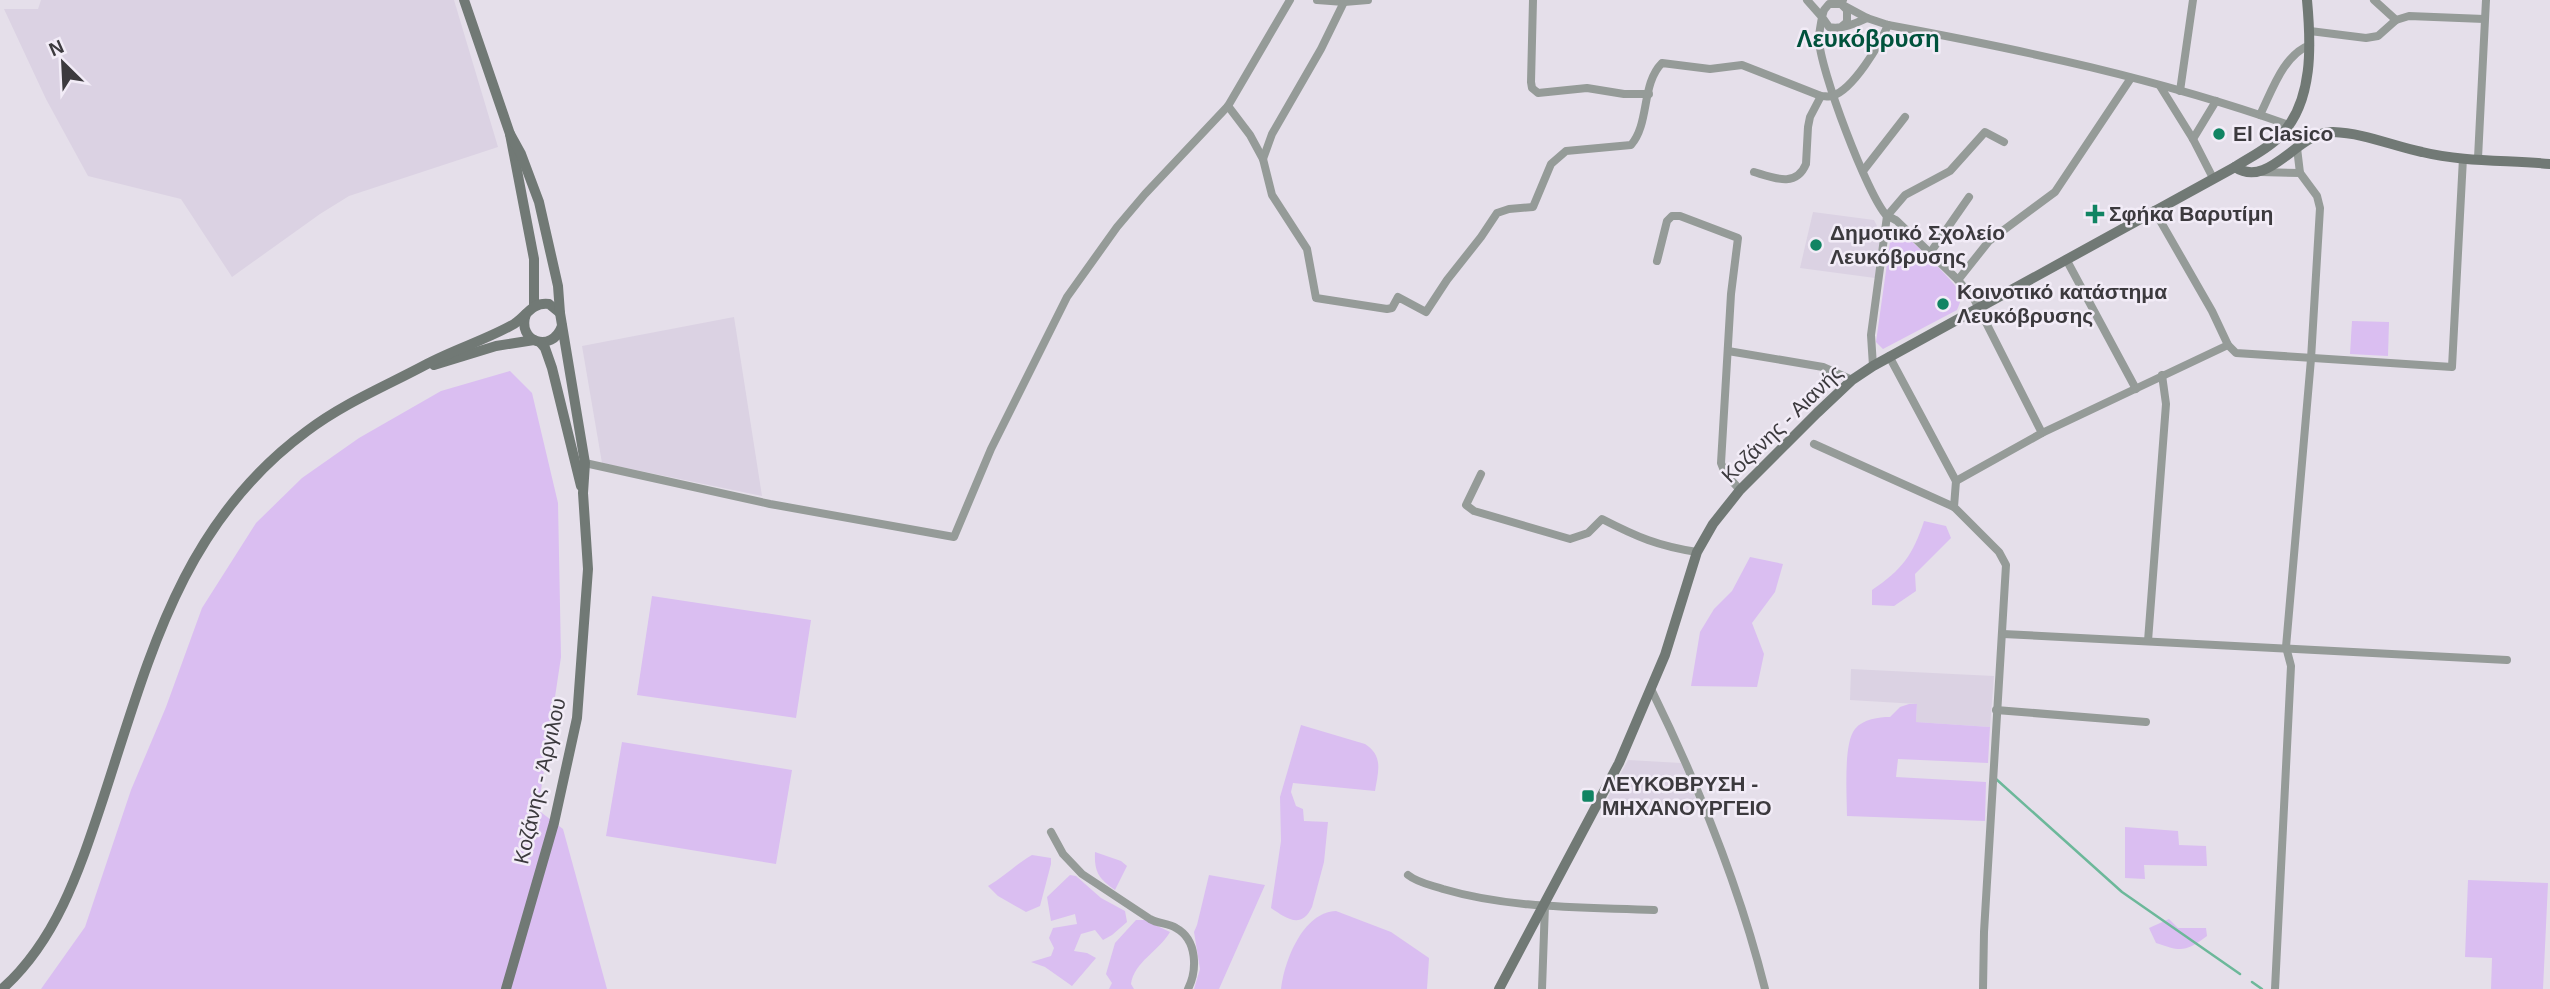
<svg xmlns="http://www.w3.org/2000/svg" width="2550" height="989" font-family="Arial,sans-serif">
<style>
.built{fill:#dbd2e3}
.green{fill:#dabef1}
.lines{fill:none;stroke-linecap:round;stroke-linejoin:round}
.stream{stroke:#6cb89a;stroke-width:2.5}
.street{stroke:#959b98;stroke-width:8}
.secondary{stroke:#717975;stroke-width:10}
.poi-dot{fill:#118463;stroke:#f2ecf7;stroke-width:2.5}
.labels{text-anchor:middle;stroke-width:5;stroke-linejoin:round;paint-order:stroke}
.poi-label{font-size:21px;font-weight:bold;fill:#3c3a3e;stroke:#f2ecf7;text-anchor:start}
.street-label{font-size:21px;fill:#3c3a3e;stroke:#f2ecf7}
.quarter-label{font-size:24px;font-weight:bold;fill:#00523c;stroke:#f2ecf7}
</style>
<rect width="100%" height="100%" fill="#e5dfea"/>
<g class="built">
<polygon points="41,0 454,0 498,147 349,196 320,214 232,277 181,199 88,176 46,99 4,9 38,9"/>
<polygon points="1813,212 1874,220 1881,234 1875,278 1800,268"/>
<polygon points="734,317 762,496 602,463 582,346"/>
<polygon points="1851,669 1994,676 1990,727 1916,722 1917,704 1850,700"/>
<polygon points="1628,760 1681,763 1701,811 1602,809"/>
</g>
<g class="green">
<path d="M1900,230C1912,242 1955,281 1960,293C1962,299 1959,305 1957,310L1883,349L1876,342L1891,235L1896,231Z"/>
<polygon points="2352,321 2389,322 2388,356 2350,354"/>
<polygon points="510,371 532,393 558,503 561,657 538,810 563,829 607,989 41,989 85,927 131,790 166,707 202,608 256,523 302,478 359,438 441,391"/>
<path d="M1924,521L1946,526L1951,538L1915,574L1916,591L1894,606L1872,605V590C1902,570 1913,555 1924,521Z"/>
<polygon points="1750,557 1783,564 1775,592 1752,623 1764,654 1757,687 1691,686 1700,632 1714,609 1732,591"/>
<polygon points="652,596 811,620 796,718 637,695"/>
<path d="M1909,704H1917L1916,722L1990,727L1988,763L1898,759L1896,777L1986,782L1985,821L1847,816C1847,796 1843,743 1855,729C1863,719 1879,717 1890,717L1900,707Z"/>
<path d="M1301,725L1365,744C1384,756 1378,772 1375,791L1293,783L1291,792L1296,806L1303,809L1304,821L1328,822L1324,862L1312,907C1301,930 1286,918 1271,908L1281,841L1280,797Z"/>
<polygon points="622,742 792,770 776,864 606,836"/>
<polygon points="2125,827 2178,831 2179,845 2206,846 2207,866 2144,865 2145,879 2125,878"/>
<path d="M1095,852L1121,861L1127,866L1115,890C1099,879 1094,872 1095,852Z"/>
<path d="M1032,855L1051,858V864L1040,906L1026,912L998,896L988,886C1004,877 1016,864 1032,855Z"/>
<polygon points="1070,875 1076,876 1101,898 1125,911 1127,922 1112,935 1103,940 1095,930 1081,934 1074,951 1087,953 1096,958 1072,986 1045,967 1031,962 1051,956 1054,948 1049,938 1053,928 1077,924 1075,914 1051,921 1047,897"/>
<polygon points="1209,875 1265,885 1219,989 1194,989 1200,969 1194,932 1197,925"/>
<polygon points="2468,880 2548,883 2543,989 2491,989 2492,958 2465,957"/>
<path d="M1336,911L1391,932L1429,958L1427,989H1281C1284,961 1303,912 1336,911Z"/>
<path d="M2169,919L2178,928H2206L2207,936C2185,952 2182,952 2156,943L2149,928Z"/>
<path d="M1136,920H1145L1170,932C1159,951 1134,962 1131,984L1134,989H1109L1112,983L1106,974L1115,943Z"/>
</g>
<g class="lines">
<g class="stream">
<polyline points="1996,779 2122,892 2240,974"/>
<polyline points="2252,982 2262,989"/>
</g>
<g class="street">
<polyline points="1317,0 1344,2 1368,0"/>
<polyline points="1533,0 1531,82 1532,88 1538,93 1587,88 1624,94 1649,94"/>
<path d="M1807,0L1822,17C1821,24 1819,32 1819,39C1819,67 1868,197 1887,216C1888,216 1896,220 1897,221L1958,280L1974,299L2042,433"/>
<path d="M1843,0L1841,4L1867,18L1888,25C2023,50 2159,79 2289,125"/>
<polyline points="2374,0 2396,20"/>
<path d="M1344,2L1321,49L1272,134L1263,159L1272,195L1307,249L1316,298L1387,309L1392,308L1398,297L1426,312L1447,280L1481,237L1497,213L1509,209L1533,207L1551,164L1566,151L1631,145C1650,123 1641,84 1662,63L1710,69L1742,65L1821,96C1825,96 1829,97 1832,96C1853,90 1880,44 1888,25"/>
<path d="M1841,27L1847,22V10L1841,4H1829L1824,10L1822,17L1829,27C1841,30 1856,23 1867,18"/>
<polyline points="2310,31 2366,38 2378,36 2396,20 2409,16 2484,19"/>
<polyline points="2160,86 2193,139 2213,178"/>
<polyline points="2180,91 2193,0"/>
<polyline points="1228,106 1250,135 1263,159"/>
<path d="M2260,115C2272,91 2283,55 2310,45"/>
<polyline points="2193,139 2216,101"/>
<polyline points="2297,148 2300,173"/>
<polyline points="2478,158 2486,0"/>
<polyline points="1863,171 1905,117"/>
<path d="M1754,172C1774,178 1796,188 1806,164L1808,127L1810,117L1821,96"/>
<polyline points="2260,172 2300,173 2317,196 2320,208 2311,359 2286,647 2291,666 2275,989"/>
<polyline points="2154,210 2212,311 2228,345 2236,353 2452,367 2463,158"/>
<polyline points="1930,253 1969,197"/>
<polyline points="2066,259 2136,389"/>
<polyline points="1657,261 1667,221 1672,216 1680,216 1738,238 1731,294 1721,463 1725,473 1740,490"/>
<polyline points="1958,280 1989,241 2055,192 2131,78"/>
<polyline points="1728,351 1823,367 1852,380"/>
<polyline points="1889,356 1956,481 1954,507 1999,552 2006,565 1984,932 1983,989"/>
<polyline points="1873,366 1871,335 1887,216 1905,195 1950,171 1985,132 2004,142"/>
<polyline points="1814,444 1954,507"/>
<polyline points="585,463 770,504 954,537 991,449 1067,297 1117,227 1145,194 1228,106 1290,0"/>
<path d="M1481,474L1466,505L1474,511L1570,539L1588,533L1602,519C1637,537 1658,546 1697,552"/>
<polyline points="1956,481 2042,433 2228,345"/>
<polyline points="2003,634 2507,660"/>
<polyline points="2148,641 2166,404 2162,375"/>
<path d="M1652,691C1699,787 1739,885 1765,989"/>
<polyline points="1996,710 2146,722"/>
<path d="M1051,832L1063,854L1082,874L1150,919C1158,924 1169,923 1176,928C1198,940 1197,971 1188,989"/>
<path d="M1408,875C1418,883 1431,885 1443,889C1511,909 1583,907 1654,910"/>
<polyline points="1542,989 1545,905"/>
</g>
<g class="secondary">
<polyline points="464,0 510,134 534,259 534,306"/>
<path d="M2235,167C2269,190 2298,131 2333,132C2364,133 2393,146 2422,152C2463,162 2508,160 2550,164"/>
<path d="M526,314C516,342 552,354 562,326"/>
<polyline points="540,342 545,348 552,368 581,486"/>
<polyline points="434,365 496,346 534,340"/>
<path d="M2,989C56,941 79,871 101,805C148,663 179,525 307,431C344,403 386,386 427,364C455,349 486,340 514,324C527,316 531,302 549,304L560,313"/>
<polyline points="506,989 554,823 577,718 588,569 583,493 585,463 560,313 558,286 539,202 521,154 510,134"/>
<path d="M1499,989L1619,763L1665,655L1697,552L1713,524L1740,490L1817,413L1852,380L1873,366L2235,167C2250,157 2268,149 2280,136C2314,102 2311,43 2307,0"/>
</g>
</g>
<g class="poi-dot">
<circle cx="2219" cy="134" r="7"/>
<path d="M2091.5 203.5h7v7h7v7h-7v7h-7v-7h-7v-7h7z"/>
<circle cx="1816" cy="245" r="7"/>
<circle cx="1943" cy="304" r="7"/>
<rect x="1581" y="789" width="14" height="14" rx="3.5"/>
</g>
<g class="labels">
<g class="poi-label">
<text x="2233" y="141">El Clasico</text>
<text x="2109" y="221">Σφήκα Βαρυτίμη</text>
<text x="1830" y="240">Δημοτικό Σχολείο<tspan x="1830" dy="24">Λευκόβρυσης</tspan></text>
<text x="1957" y="299">Κοινοτικό κατάστημα<tspan x="1957" dy="24">Λευκόβρυσης</tspan></text>
<text x="1602" y="791">ΛΕΥΚΟΒΡΥΣΗ -<tspan x="1602" dy="24">ΜΗΧΑΝΟΥΡΓΕΙΟ</tspan></text>
</g>
<g class="street-label">
<text transform="translate(1782 424) rotate(-44)" y="7">Κοζάνης - Αιανής</text>
<text transform="translate(540 781) rotate(-77)" y="7">Κοζάνης - Άργιλου</text>
</g>
<g class="quarter-label">
<text x="1868" y="47">Λευκόβρυση</text>
</g>
</g>
<g transform="translate(63 63) rotate(336)" stroke="#f2ecf7" stroke-width="5" paint-order="stroke">
<path d="M0-5L12 26L0 18L-12 26Z" fill="#3c3a3e"/>
<text y="-10" font-size="19" font-weight="bold" text-anchor="middle" fill="#3c3a3e">N</text>
</g>
</svg>
